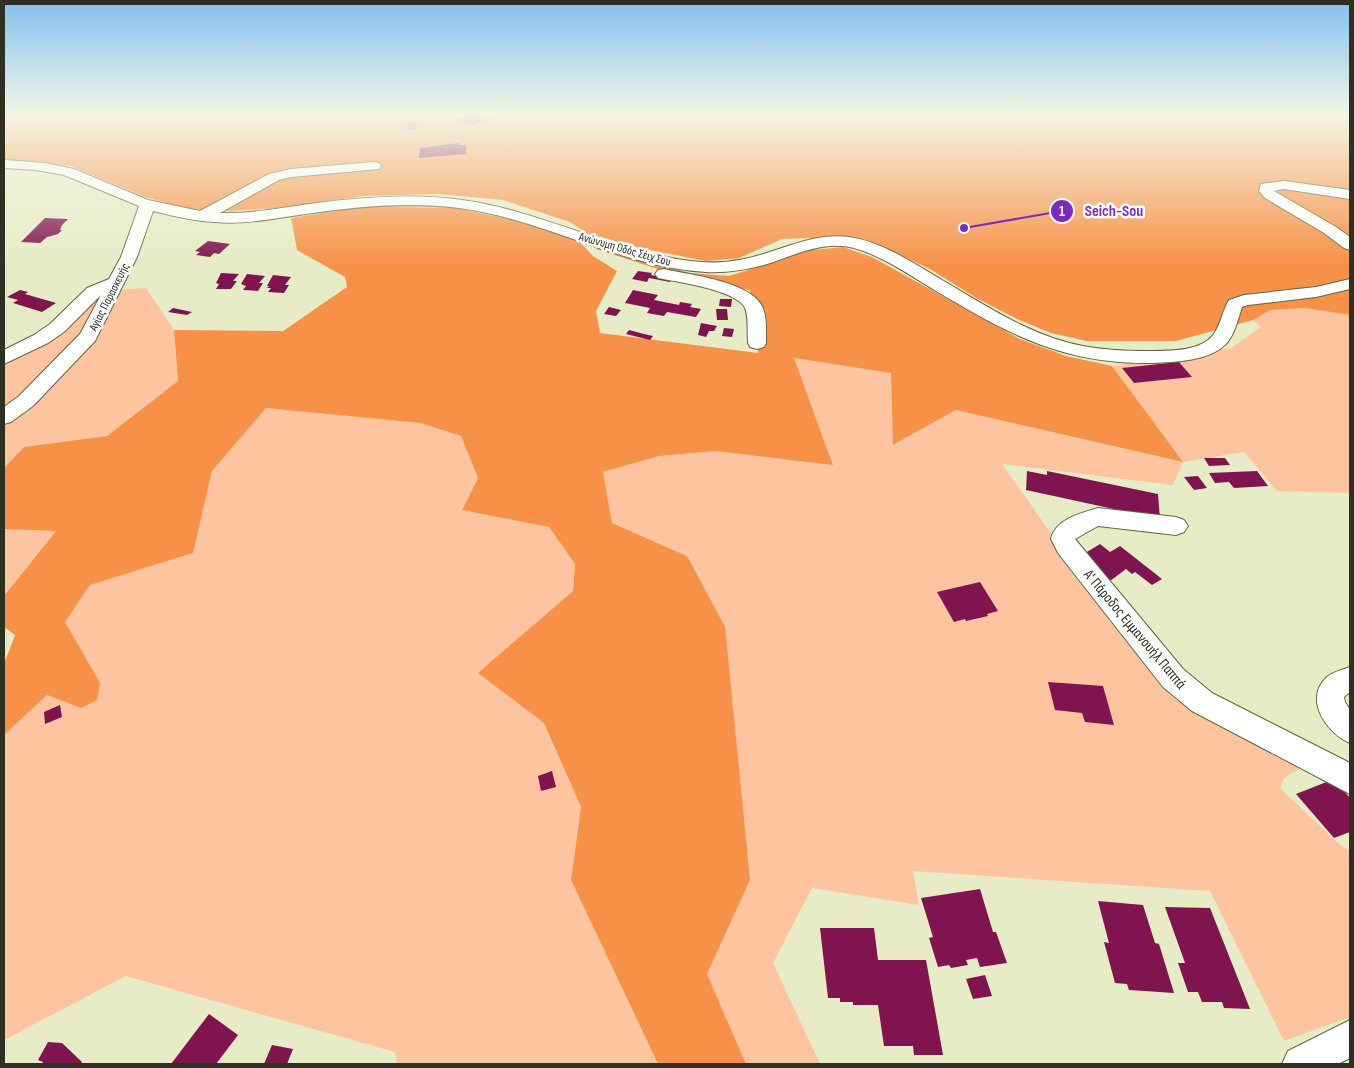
<svg xmlns="http://www.w3.org/2000/svg" width="1354" height="1068" font-family="'Sofia Sans Condensed',sans-serif">
<style>
.green{fill:#fec49f}
.forest{fill:#f79148}
.building{fill:#80144f}
.lines{fill:none;stroke-linecap:round;stroke-linejoin:round}
.minor-casing{stroke:#616543;stroke-width:2}
.minor{fill:#fff;fill-rule:evenodd}
.labels{text-anchor:middle;stroke-width:5;stroke-linejoin:round;paint-order:stroke}
.far-street-label{font-size:12px;fill:#2e3021;stroke:#fff}
.street-label{font-size:15px;fill:#2e3021;stroke:#fff}
.leader{fill:none;stroke:#7b2cbf;stroke-width:2}
.callout-dot{fill:#7b2cbf;stroke:#fff;stroke-width:2}
.mark-label{font-size:15px;text-anchor:middle;font-weight:bold;fill:#fff}
.callout-label{font-size:16px;text-anchor:middle;font-weight:bold;fill:#7b2cbf;stroke:#fff;stroke-width:5;stroke-linejoin:round;paint-order:stroke}
</style>
<rect width="100%" height="100%" fill="#e7ecc6"/>
<g class="green">
<path d="M146,288L174,330L178,381L107,436L24,447L4,468V354C36,340 58,316 83,292Z"/>
<polygon points="1305,308 1350,315 1350,493 1277,491 1244,452 1183,462 1173,485 1002,464 1053,536 1179,696 1311,762 1284,778 1280,788 1339,844 1350,851 1350,1017 1284,1041 1210,891 913,871 919,905 812,888 773,963 820,1064 746,1064 707,974 750,880 687,556 612,523 603,472 659,456 716,451 833,464 794,358 891,373 894,445 956,410 1182,462 1112,366 1231,348 1261,327 1253,320 1270,310"/>
<polygon points="266,408 420,423 461,436 478,478 462,510 549,527 575,564 573,591 479,673 544,723 581,807 571,880 658,1064 397,1064 395,1052 126,976 4,1040 4,735 47,695 81,708 100,683 64,623 90,585 193,553 212,471"/>
<polygon points="4,529 56,531 4,596"/>
</g>
<g class="forest">
<polygon points="4,115 1350,115 1350,315 1305,308 1270,310 1253,320 1176,341 1087,341 1051,333 1017,319 978,299 930,269 868,240 846,237 782,239 739,258 706,261 640,248 587,233 570,222 503,200 438,194 363,196 289,207 204,213 145,197 71,166 4,161"/>
<polygon points="389,207 456,208 508,219 577,239 593,256 617,271 596,311 600,333 758,353 750,290 689,279 596,249 597,247 690,273 729,276 811,250 843,247 872,257 1020,339 1066,356 1112,366 1183,462 956,410 893,445 891,373 794,358 833,465 716,451 659,456 603,472 612,523 687,556 725,627 750,880 707,974 746,1064 658,1064 571,880 581,807 544,723 478,673 573,591 575,564 549,527 462,510 478,478 461,436 420,423 266,408 212,471 193,553 90,585 65,622 100,683 97,700 81,708 47,695 4,735 4,664 15,635 4,627 4,596 56,531 4,529 4,468 24,447 107,436 178,381 174,330 283,331 347,287 345,277 297,250 291,218 346,209"/>
</g>
<g class="building">
<polygon points="466,115 485,115 490,117 474,126 457,121"/>
<polygon points="417,122 416,129 407,130 408,123"/>
<polygon points="459,143 459,145 466,145 466,154 419,158 420,148"/>
<polygon points="45,218 68,219 62,225 60,230 62,230 58,234 47,237 40,243 21,242"/>
<polygon points="208,241 230,244 219,254 214,253 210,257 196,255 200,252 195,251"/>
<polygon points="638,271 652,273 651,275 672,279 670,282 649,278 647,282 632,279"/>
<polygon points="221,273 239,274 233,281 237,281 231,289 216,289 219,284 216,283"/>
<polygon points="247,274 265,276 259,283 263,283 258,291 243,290 246,286 241,284"/>
<polygon points="273,275 291,277 285,285 289,285 284,293 268,292 271,288 267,288 269,286 267,286"/>
<polygon points="20,290 28,292 25,294 56,303 42,312 13,303 18,300 7,297"/>
<polygon points="633,290 658,295 654,300 679,305 680,302 692,304 690,307 701,309 696,317 667,312 664,316 647,313 650,308 625,303"/>
<polygon points="720,299 732,299 731,307 719,306"/>
<polygon points="609,307 621,310 616,316 604,314"/>
<polygon points="173,308 192,312 187,315 168,312"/>
<polygon points="716,309 727,309 728,320 717,320"/>
<polygon points="701,323 717,326 714,331 709,331 706,337 698,335"/>
<polygon points="724,328 734,329 732,337 722,336"/>
<polygon points="629,330 644,334 653,336 650,340 626,334"/>
<polygon points="1179,362 1192,377 1134,383 1122,368"/>
<polygon points="1204,458 1225,458 1230,465 1209,466"/>
<polygon points="1027,471 1047,475 1047,471 1158,494 1160,519 1026,490"/>
<polygon points="1257,471 1268,486 1234,488 1229,482 1215,483 1209,473"/>
<polygon points="1198,476 1207,488 1194,490 1184,477"/>
<polygon points="1100,544 1110,552 1120,546 1162,579 1152,585 1135,572 1132,574 1126,569 1110,581 1082,555"/>
<polygon points="980,582 998,611 987,614 988,616 966,621 965,619 954,622 937,592"/>
<polygon points="1048,682 1103,686 1114,725 1085,722 1082,713 1055,710"/>
<polygon points="60,705 62,717 45,724 44,712"/>
<polygon points="552,771 556,787 541,791 538,776"/>
<polygon points="1334,779 1350,798 1350,832 1334,838 1296,794"/>
<polygon points="980,889 993,932 996,932 1007,963 980,967 977,958 966,960 968,965 951,968 949,965 938,967 929,938 933,937 921,898"/>
<polygon points="1098,901 1143,905 1155,943 1159,944 1174,993 1129,990 1127,984 1115,983 1104,942 1109,943"/>
<polygon points="1165,907 1210,908 1250,1009 1224,1008 1222,1002 1202,1002 1198,992 1188,992 1178,963 1185,963"/>
<polygon points="820,928 874,928 878,960 926,960 943,1055 914,1055 913,1046 884,1046 878,1005 853,1005 853,1002 840,1002 840,998 828,998"/>
<polygon points="985,975 992,996 973,999 966,979"/>
<polygon points="209,1014 238,1035 216,1064 171,1064"/>
<polygon points="48,1042 62,1043 82,1062 81,1064 42,1064 43,1062 38,1060"/>
<polygon points="272,1045 293,1049 287,1064 264,1064"/>
</g>
<g class="lines">
<defs>
<g id="minor">
<path d="M4,160L45,163L74,169L148,200L200,211L269,174L291,169L374,162L379,163L381,166L379,169L291,177L279,180L220,213C253,214 284,207 317,203C364,197 414,193 462,200C544,211 618,255 701,262C716,263 730,262 744,259C779,252 812,232 849,237C883,242 913,263 942,280C985,305 1032,337 1083,346C1104,350 1126,351 1147,351C1167,351 1200,352 1213,335C1221,325 1222,311 1229,300L1244,295L1316,287L1350,279V289L1316,297L1248,305L1242,307C1238,319 1235,334 1226,344C1209,361 1176,362 1154,363C1065,365 1010,335 936,291C911,276 883,256 854,248C823,240 793,256 764,265C745,270 726,273 706,272C620,267 544,219 459,208C410,202 361,206 313,213C281,217 248,225 215,222C194,221 173,216 153,211L137,257L95,341L33,406L11,422L4,424V407L19,396L80,334L101,295L64,332L48,343L4,364V350L34,335L50,324L87,288L109,279L121,257L139,206L64,175L36,170L4,168Z"/>
<polygon points="1284,181 1350,190 1350,199 1284,189 1274,191 1336,227 1350,237 1350,250 1344,248 1324,233 1265,198 1259,191 1261,184"/>
<path d="M664,269C689,275 752,281 763,308C767,319 766,332 766,343L764,347L757,349L750,347L748,343C747,332 749,318 745,308C737,290 677,282 658,278L655,274L658,270Z"/>
<path d="M1098,508L1176,517L1184,520L1188,526L1184,532L1176,535L1098,526L1075,539L1183,669L1212,693L1350,763V794L1192,711L1163,687L1058,553L1051,539C1055,519 1081,513 1098,508Z"/>
<path d="M1350,667V692L1344,697L1345,702L1350,710V743C1328,734 1304,701 1325,679C1331,672 1342,670 1350,667Z"/>
<polygon points="1350,1020 1350,1058 1338,1064 1282,1064 1288,1051"/>
</g>
</defs>
<use href="#minor" class="minor-casing"/>
<use href="#minor" class="minor"/>
</g>
<linearGradient id="sky" x2="0" y2="1"><stop stop-color="#83c0ef"/><stop offset="0.43" stop-color="#f4f6e5"/><stop offset="1" stop-color="#f4f6e5" stop-opacity="0"/></linearGradient>
<rect width="1354" height="265" fill="url(#sky)"/>
<g class="labels">
<g class="far-street-label">
<text transform="translate(625 249) rotate(16)" y="4">Ανώνυμη Οδός Σέιχ Σου</text>
<text transform="translate(109 297) rotate(-63)" y="4">Αγίας Παρασκευής</text>
</g>
<g class="street-label">
<text transform="translate(1135 629) rotate(50)" y="5">Α' Πάροδος Εμμανουήλ Παππά</text>
</g>
</g>
<path class="leader" d="M964 228L1062 211"/>
<g class="callout-dot">
<circle cx="964" cy="228" r="5"/>
<circle cx="1062" cy="211" r="12"/>
</g>
<g class="mark-label">
<text x="1062" y="216">1</text>
</g>
<g class="callout-label">
<text x="1114" y="216">Seich-Sou</text>
</g>
<rect width="1354" height="1068" fill="none" stroke="#2e3021" stroke-width="10"/>
</svg>
